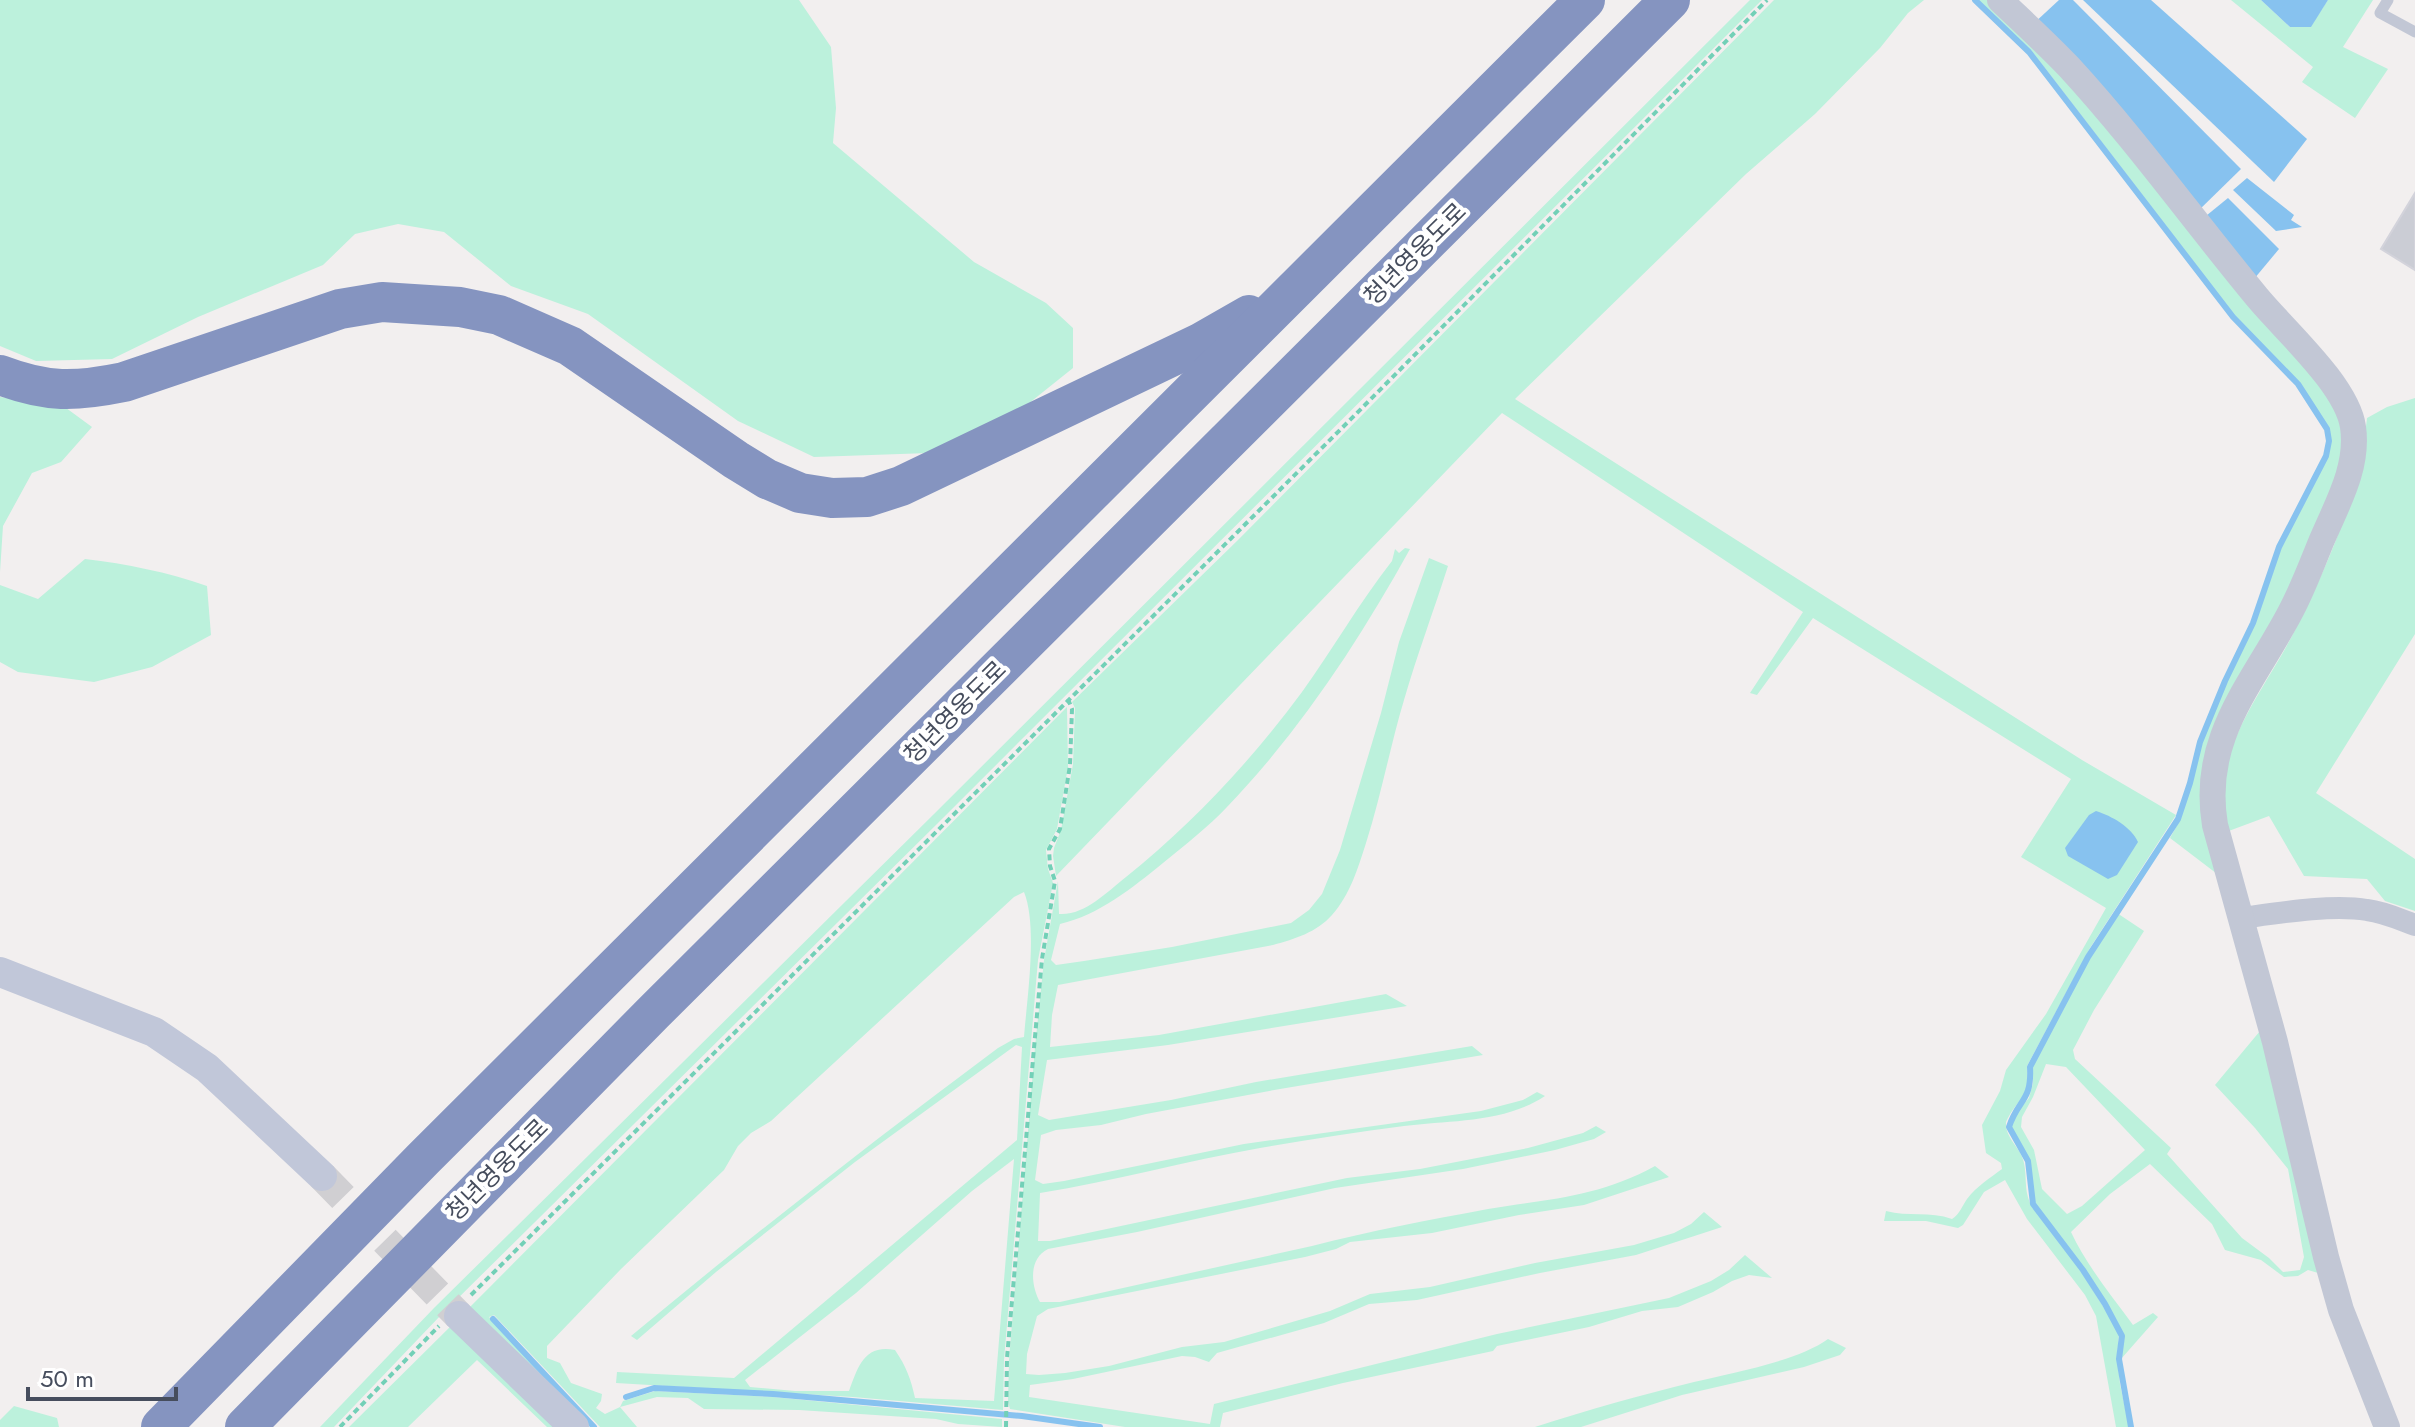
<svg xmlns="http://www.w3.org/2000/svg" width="2415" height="1427" font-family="Jost,'Noto Sans KR',sans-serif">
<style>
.green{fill:#bcf1dc;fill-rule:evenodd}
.water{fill:#87c2ef}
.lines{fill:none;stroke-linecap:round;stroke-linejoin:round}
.stream{stroke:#87c2ef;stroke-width:6}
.building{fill:#cbcdd5;stroke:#d3d3db;stroke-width:2}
.secondary-tunnel{stroke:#d0cfd2;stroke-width:30;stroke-dasharray:30 15;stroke-linecap:butt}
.path{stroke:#72d0b7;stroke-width:4;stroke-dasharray:6 4;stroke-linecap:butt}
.service{stroke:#c2c7d5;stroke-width:11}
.minor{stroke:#c2c7d5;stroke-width:22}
.tertiary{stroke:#c2c7d5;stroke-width:26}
.secondary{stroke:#c1c7d9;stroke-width:30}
.motorway{stroke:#8594c0;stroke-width:40}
.labels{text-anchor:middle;stroke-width:8;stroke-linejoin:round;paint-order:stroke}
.street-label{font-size:24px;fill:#464d5d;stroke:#fff}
</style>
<rect width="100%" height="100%" fill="#f2efef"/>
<g class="green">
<polygon points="0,0 799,0 831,47 836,108 833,143 974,262 1046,303 1073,328 1073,368 1018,412 929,453 814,457 738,421 588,314 511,286 444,232 398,224 355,234 323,265 198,317 112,359 36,361 0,346"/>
<polygon points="1750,0 1762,0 938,823 441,1315 334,1427 320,1427 434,1308 931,817"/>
<path d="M1774,0H1924L1908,13L1880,48L1815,114L1746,174L1515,399L2082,760L2176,815L2090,948L2027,1066C2030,1101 2019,1095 2006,1122C2005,1139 2021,1147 2024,1163C2027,1177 2024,1189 2030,1203L2079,1268L2116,1327L2119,1334L2117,1357L2120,1384L2129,1427H2116L2096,1316L2085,1295L2027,1219L2005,1180L1984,1192L1963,1225L1958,1228L1926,1221H1884L1886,1211C1908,1217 1930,1211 1952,1219C1960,1214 1962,1206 1967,1199C1977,1186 1990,1178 2002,1169L2001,1163L1986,1153L1982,1125L2000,1091L2006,1070L2046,1014L2106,908L2021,857L2071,779L1813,618L1757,695L1750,693L1803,612L1502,413L1056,876L1053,856L1054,848L1061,830L1073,764L1075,708L1072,702L1238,540Z"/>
<polygon points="1978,0 1995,0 2049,52 2343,407 2346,467 2220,736 2229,883 2170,838 2180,820 2192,784 2202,742 2226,681 2255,624 2281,548 2327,457 2331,441 2329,428 2300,383 2235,316 2031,50"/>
<polygon points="2231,0 2261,0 2290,27 2310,27 2328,0 2373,0 2343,47 2388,69 2355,118 2302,82 2313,67"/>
<polygon points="0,397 62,405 92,427 61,462 32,473 3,526 0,572"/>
<path d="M2415,398V634L2316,793L2415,859V911L2385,901L2367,879L2304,876L2269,816L2226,832C2224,819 2220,803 2222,790C2228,731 2266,686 2292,636C2327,567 2359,496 2367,418L2387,407Z"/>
<path d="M1405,548L1410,549C1359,641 1300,731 1227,807C1208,827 1185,845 1163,863C1132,888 1099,915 1060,924L1051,960L1056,965L1084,961L1172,947L1291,923L1309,910L1322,894L1340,850L1381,713L1399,642L1429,558L1448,566C1434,610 1417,655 1404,700C1390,747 1381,796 1366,843C1358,868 1350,895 1332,915C1317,932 1295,939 1273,945L1058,985L1052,1015L1050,1047L1159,1035L1386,994L1407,1006L1168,1045L1047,1060L1038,1115L1049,1120L1171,1100L1256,1082L1472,1046L1483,1055L1280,1089L1146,1114L1101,1125L1056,1130L1041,1135L1035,1180L1043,1184L1064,1181L1244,1144L1481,1111L1523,1100L1537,1092L1545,1096C1504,1123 1450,1120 1404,1126C1356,1132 1307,1140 1260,1148C1186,1161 1114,1181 1040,1193L1038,1241H1050L1347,1178L1420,1169L1528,1148L1583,1133L1596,1126L1606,1132L1594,1139L1555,1150L1463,1169L1335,1188L1137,1232L1048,1249C1028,1259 1031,1286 1040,1302H1060L1312,1246C1370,1231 1429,1220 1488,1209C1549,1199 1599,1197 1655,1166L1669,1177L1584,1205L1519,1215L1432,1233L1350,1242L1336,1249L1305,1257L1048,1309L1037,1316L1027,1354L1026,1374L1039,1375L1065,1373L1109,1366L1182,1347L1224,1342L1330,1311L1370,1294L1430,1287L1535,1263L1634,1245L1674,1233L1691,1224L1704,1212L1722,1227L1636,1255L1540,1273L1417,1300L1369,1304L1324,1323L1217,1353L1209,1362L1195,1357L1182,1356L1073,1379L1030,1385L1029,1397L1210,1424L1214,1404L1497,1334L1669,1298L1711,1281L1729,1270L1745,1255L1772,1278L1749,1275L1732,1281L1713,1292L1678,1307L1642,1311L1589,1327L1497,1346L1493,1351L1343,1383L1223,1413L1220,1427H1125L1010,1409L1008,1402L1009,1360L1035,1047L1044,960L1058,881L1059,914C1084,916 1107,892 1126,877C1192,824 1252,760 1302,692C1333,649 1359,603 1392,561L1395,549L1399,553Z"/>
<path d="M85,559C127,564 167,572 207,586L211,635L152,667L94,682L18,672L0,662V585L38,599Z"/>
<path d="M1067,707L1068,767L1057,829L1046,850L1048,869L1053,883L1038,960L1004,1360L1003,1410L853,1397L616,1383L617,1372L734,1378L1017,1140L1022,1047L1016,1045L855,1162L716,1272L637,1340L631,1336C750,1237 873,1141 998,1048L1014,1039L1024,1037C1027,998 1038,927 1024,892L1014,897L771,1121L751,1133L738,1146L724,1170L621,1269L547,1346V1358L560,1363L571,1383L602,1394L601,1401L596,1408L605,1414L620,1407L623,1401L655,1391L773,1397L1002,1419V1427L958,1424L936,1419L799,1410L704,1409L688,1398L657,1397L620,1407L637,1427H600L494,1315L489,1317L589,1427H585L469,1308ZM1014,1159L994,1401L915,1398C911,1379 906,1366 895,1350C864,1344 858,1367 849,1391H795L750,1387L745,1380L856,1293L972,1191Z"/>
<path d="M2117,913L2144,931L2094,1010L2073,1050L2075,1059L2171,1148L2167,1154L2242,1238L2269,1258L2283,1272L2300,1270L2304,1257L2288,1169L2255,1128L2215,1085L2265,1025L2325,1275L2308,1270L2298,1276L2284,1277L2261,1260L2225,1250L2212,1224L2150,1164L2110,1194L2071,1232C2087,1266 2111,1295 2133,1325L2153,1313L2158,1317L2121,1359L2124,1336L2117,1321L2085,1269L2035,1203L2030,1160L2011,1127L2015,1114L2029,1098L2033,1083L2032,1067L2040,1050L2090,958ZM2046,1064L2066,1067L2145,1150L2082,1206L2067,1214L2042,1189L2034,1150L2021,1127L2022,1117L2033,1097Z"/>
<polygon points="456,1321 562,1427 547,1427 477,1360 408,1427 349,1427"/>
<path d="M1828,1339L1846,1348L1840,1355L1804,1367L1682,1395L1581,1427H1535C1587,1410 1641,1395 1694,1382C1732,1373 1798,1361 1828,1339Z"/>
<polygon points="14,1406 57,1418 59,1427 0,1427 0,1420"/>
</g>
<g class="water">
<polygon points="2059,0 2073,0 2241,169 2196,213 2032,25"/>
<polygon points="2083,0 2151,0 2307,139 2274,182"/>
<polygon points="2261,0 2328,0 2311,27 2290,27"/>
<polygon points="2247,178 2294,215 2291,220 2302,227 2276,231 2233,190"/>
<polygon points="2228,198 2279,249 2254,279 2201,220"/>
<path d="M2096,811C2112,816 2131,827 2138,842L2117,875L2108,879L2068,856L2065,848L2089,815Z"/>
</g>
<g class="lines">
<g class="stream">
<path d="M1975,0L2029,52L2233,317L2298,384L2327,429L2329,441L2326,456L2279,547L2253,623L2225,681L2200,742L2190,783L2178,819L2088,957L2030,1067C2032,1102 2018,1099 2009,1127L2028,1161L2033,1204L2083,1270L2105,1304L2122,1336L2119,1359L2131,1427"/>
<polyline points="493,1319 594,1427"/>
<polyline points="626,1397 654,1388 773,1394 1022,1416 1100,1427"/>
</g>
</g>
<polygon class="building" points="2415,193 2415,270 2381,249"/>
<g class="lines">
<polyline class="secondary-tunnel" points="322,1176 459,1316"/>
<g class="path">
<polyline points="471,1295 1356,414 1767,0"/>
<polyline points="340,1427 439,1326"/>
<polyline points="1006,1427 1007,1358 1034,1048 1042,959 1055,881 1050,866 1049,849 1060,829 1070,765 1072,709 1068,699"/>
</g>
<polyline class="service" points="2388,0 2380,13 2415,32"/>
<path class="minor" d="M2242,918C2278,913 2332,904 2367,910C2384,912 2399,919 2415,925"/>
<path class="tertiary" d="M2000,0C2023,22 2047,44 2069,67C2136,140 2194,221 2257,297C2285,331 2347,385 2353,427C2359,468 2336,506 2321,542C2312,564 2303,588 2292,609C2254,683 2200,736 2215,825L2275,1042L2326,1257L2341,1310L2387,1427"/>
<g class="secondary">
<polyline points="0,972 154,1032 207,1068 322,1176"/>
<polyline points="459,1316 574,1427"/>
</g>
<g class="motorway">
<path d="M0,375C47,393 75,392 124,382L340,309L382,302L460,307L499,315L570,346L736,460L767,479L800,493L832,498L867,497L901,486L1200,343L1249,315"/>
<polyline points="161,1427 423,1159 1585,0"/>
<polyline points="245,1427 653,1013 1670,0"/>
</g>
</g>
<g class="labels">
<g class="street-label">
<text transform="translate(1415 254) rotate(-45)" y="8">청년영웅도로</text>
<text transform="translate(955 712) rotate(-45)" y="8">청년영웅도로</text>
<text transform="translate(497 1170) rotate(-45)" y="8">청년영웅도로</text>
</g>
</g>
<path d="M28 1387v12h148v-12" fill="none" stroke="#464d5d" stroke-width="4"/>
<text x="40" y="1387" font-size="24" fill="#464d5d" stroke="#ffffff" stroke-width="6" paint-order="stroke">50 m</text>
</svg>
